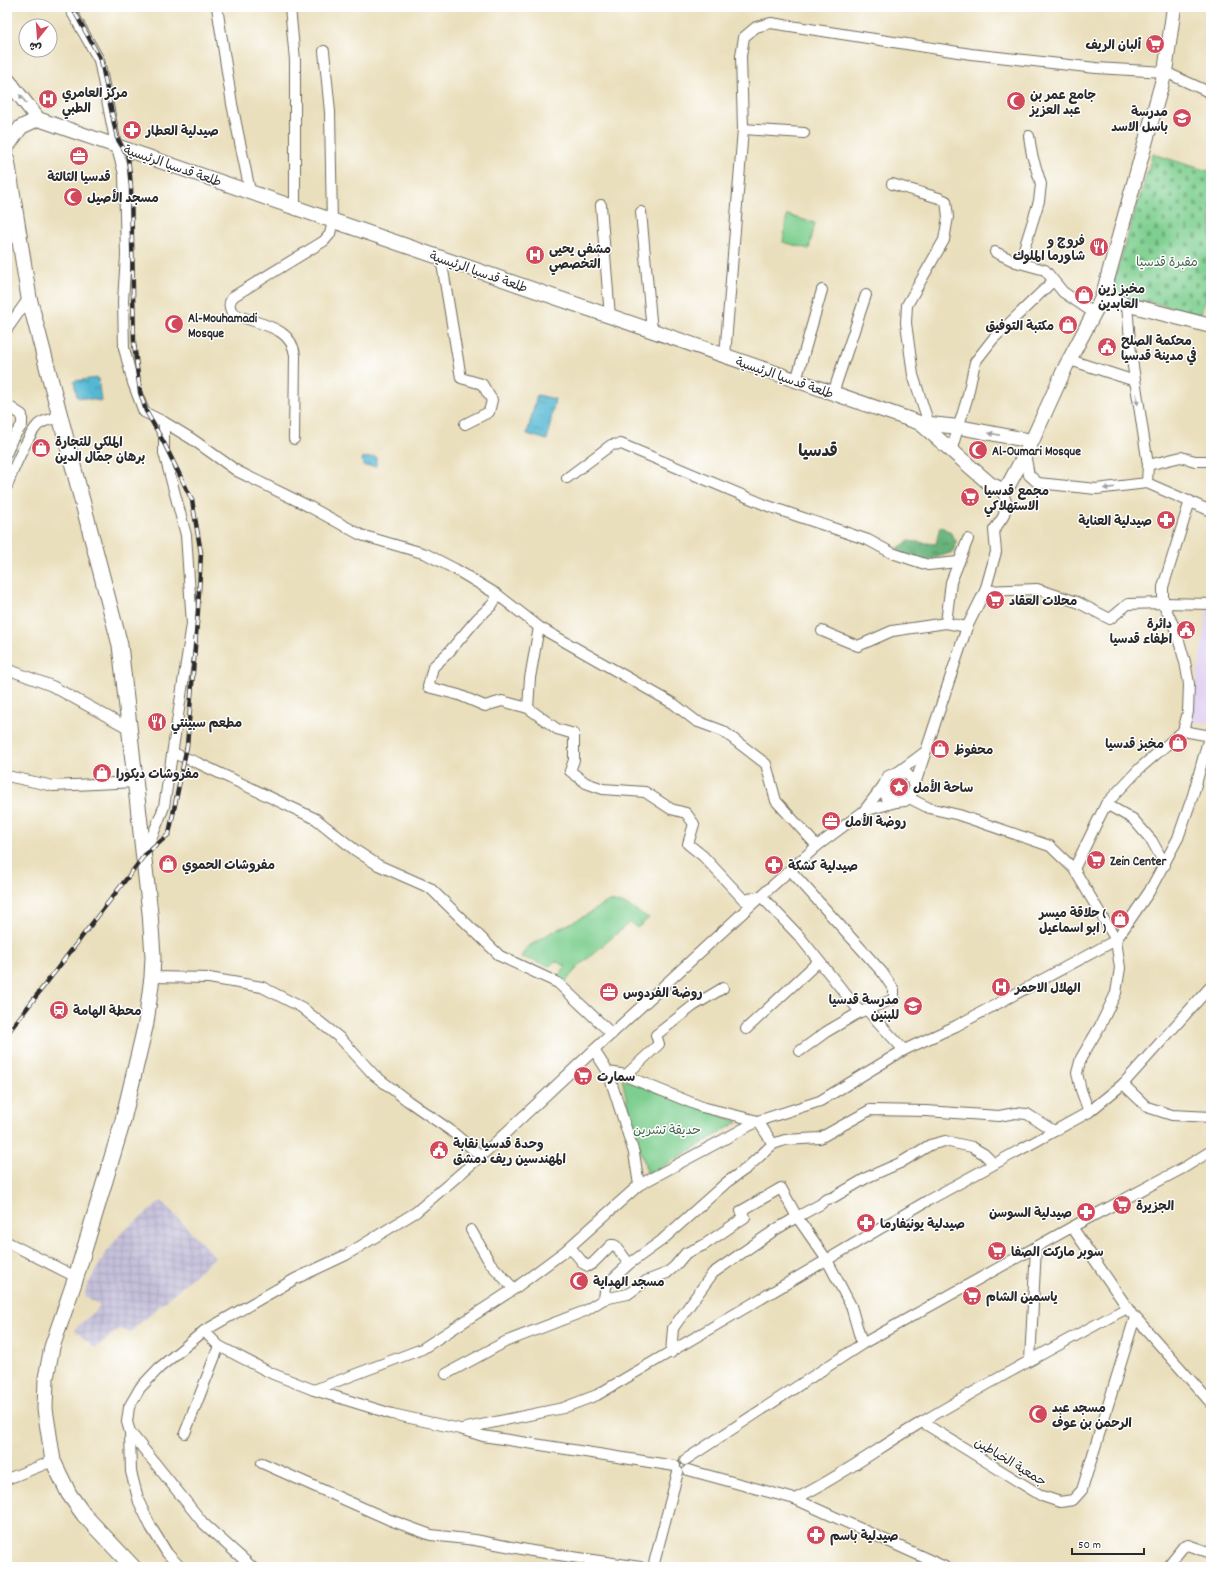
<svg xmlns="http://www.w3.org/2000/svg" width="1218" height="1574" font-family="Dekko,'Playpen Sans Arabic',sans-serif">
<style>
.built{fill:#e2d4f3}
.industrial{fill:url(#industrial-grid)}
.forest{fill:url(#forest-crowns);stroke:#486e52}
.cemetery{fill:url(#cemetery-stones);stroke:#547d5d}
.green{fill:#7ecf8f;stroke:#547d5d}
.water{fill:url(#water-ripples);stroke:#40717f}
.lines{fill:none;stroke-linecap:round;stroke-linejoin:round}
.street-casing{stroke:#6e6a5e;stroke-width:12}
.secondary-casing{stroke:#6e6a5e;stroke-width:16}
.primary-casing{stroke:#6e6a5e;stroke-width:17}
.street{stroke:#fff;stroke-width:10}
.secondary{stroke:#fff;stroke-width:14}
.primary{stroke:#fff;stroke-width:15}
.rail-casing{stroke:#2b2b2b;stroke-width:4.5}
.rail{stroke:#fff;stroke-width:3;stroke-dasharray:9;stroke-linecap:butt}
.oneway{fill:#a0a0a0}
.labels{text-anchor:middle;stroke-width:3;stroke-linejoin:round;paint-order:stroke}
.poi-label{font-size:13px;font-weight:bold;fill:#2b2b2b;stroke:#fff;text-anchor:start}
.street-label{font-size:13px;fill:#2b2b2b;stroke:#fff}
.park-label{font-size:13px;fill:#48644e;stroke:#fff}
.district-label{font-size:17px;font-weight:bold;fill:#2b2b2b;stroke:#fff}
</style>
<defs>
<pattern id="industrial-grid" width="8" height="8" patternUnits="userSpaceOnUse"><rect width="8" height="8" fill="#c5c0da"/><path d="M0 4h8M4 0v8" fill="none" stroke="#a9a5bb"/></pattern>
<pattern id="forest-crowns" width="20" height="18" patternUnits="userSpaceOnUse"><rect width="20" height="18" fill="#66b27a"/><path d="M2 6a3 3 0 1 1 6 0M12 15a3 3 0 1 1 6 0" fill="none" stroke="#549164"/></pattern>
<pattern id="cemetery-stones" width="16" height="16" patternUnits="userSpaceOnUse"><rect width="16" height="16" fill="#7ecf8f"/><path d="M2 7V4a2 2 0 0 1 4 0v3zM10 15v-3a2 2 0 0 1 4 0v3z" fill="#67a875"/></pattern>
<pattern id="water-ripples" width="26" height="14" patternUnits="userSpaceOnUse"><rect width="26" height="14" fill="#54b7d3"/><path d="M2 4q2-2 4 0t4 0M15 11q2-2 4 0t4 0" fill="none" stroke="#4695ab"/></pattern>
</defs>
<rect width="100%" height="100%" fill="#fff"/>
<filter id="ink" filterUnits="userSpaceOnUse"><feTurbulence type="fractalNoise" baseFrequency=".025" numOctaves="2"/><feDisplacementMap in="SourceGraphic" scale="8" xChannelSelector="R" yChannelSelector="G"/><feConvolveMatrix kernelMatrix="1 2 1 2 8 2 1 2 1" color-interpolation-filters="sRGB"/></filter>
<filter id="wash" filterUnits="userSpaceOnUse"><feTurbulence type="fractalNoise" baseFrequency=".012" numOctaves="4" result="noise"/><feDisplacementMap in="SourceGraphic" scale="16" xChannelSelector="R" yChannelSelector="G"/><feGaussianBlur stdDeviation="0.9" result="paint"/><feColorMatrix in="noise" values="0 0 0 0 0 0 0 0 0 0 0 0 0 0 0 0 0 1.4 0 .05"/><feComposite in="paint" operator="in"/></filter>
<g filter="url(#wash)">
<rect width="100%" height="100%" fill="#eadfbc"/>
<polygon class="built" points="1207,608 1211,609 1211,723 1191,722"/>
<polygon class="industrial" points="162,1201 215,1257 130,1332 119,1329 95,1348 74,1330 100,1306 85,1296 86,1288 106,1253 122,1232"/>
<polygon class="forest" points="940,526 950,532 956,541 953,552 922,562 904,555 897,549 908,541 936,544"/>
<polygon class="cemetery" points="1153,154 1211,172 1211,284 1201,314 1110,293"/>
<g class="green">
<polygon points="787,215 815,223 809,249 783,242"/>
<polygon points="609,901 624,904 649,918 637,928 630,922 579,966 564,983 557,977 566,966 555,961 550,966 521,957 526,948 552,932 583,917"/>
<polygon points="622,1079 738,1122 648,1175 632,1123"/>
</g>
<g class="water">
<polygon points="98,378 101,401 77,397 74,381"/>
<polygon points="537,395 555,399 547,440 527,434"/>
<polygon points="376,457 376,466 363,466 362,458"/>
</g>
</g>
<g filter="url(#ink)">
<g class="lines">
<defs>
<g id="street">
<polyline points="69,7 99,60 116,145 124,174 126,256 123,301 124,348 133,383 144,412 164,422 164,453 186,535 192,624 164,807 145,854"/>
<polyline points="217,7 232,104 250,191"/>
<polyline points="290,7 295,60 295,208"/>
<polyline points="743,129 804,133"/>
<polyline points="892,184 939,198 946,201 948,217 944,240 907,305 906,323 913,375 929,424"/>
<polyline points="601,205 610,317"/>
<polyline points="641,212 652,331"/>
<polyline points="995,252 1016,262 1045,270 1063,292 1094,313"/>
<polyline points="441,258 461,378 482,384 492,400 489,412 465,424"/>
<polyline points="1020,262 1039,201 1041,184 1032,155 1029,136"/>
<polyline points="1127,305 1131,353 1148,465 1147,483"/>
<polyline points="7,329 29,298"/>
<polyline points="725,356 743,129 741,56 744,37 756,27 771,23 971,54 1096,68 1165,72 1211,93"/>
<polyline points="1070,360 1135,381"/>
<polyline points="796,381 822,290"/>
<polyline points="833,393 866,295"/>
<polyline points="7,405 22,415 22,425 12,439 7,452"/>
<polyline points="164,422 192,439 237,471 310,507 361,535 426,554 455,569 498,595 539,627 674,704 696,721 723,731 766,764 776,801 817,846"/>
<path d="M294,439L295,355C291,325 257,325 235,314C228,309 228,302 234,296L324,241L330,234L332,225L330,112L324,51"/>
<polyline points="951,451 967,399 975,362 993,339 1053,281"/>
<polyline points="1025,454 1029,475 1038,483 1096,489 1147,483 1211,511"/>
<polyline points="1148,465 1181,457 1195,461 1211,461"/>
<polyline points="567,478 611,445 621,444 768,506 868,540 892,553 928,565 958,562"/>
<path d="M7,486C12,472 27,437 37,426C42,420 53,419 60,417"/>
<polyline points="985,591 1037,589 1077,602 1110,619 1128,604 1163,603 1211,604"/>
<polyline points="498,595 492,605 477,619 448,653 433,667 428,687 459,695 485,706 502,701 528,708 557,729 574,734 574,760 570,771 586,783 603,789 645,792 671,809 686,813 694,824 688,844 703,856 744,900 761,896 799,936 860,1012 826,1032 800,1051"/>
<polyline points="946,623 951,582 968,539"/>
<polyline points="822,631 858,646 892,631 946,623 967,627"/>
<polyline points="7,669 52,686 130,729"/>
<polyline points="528,708 530,678 539,627"/>
<polyline points="1183,731 1211,736"/>
<polyline points="173,753 198,763 316,819 355,850 378,865 430,888 500,956 558,983 612,1034"/>
<polyline points="898,772 925,752"/>
<polyline points="7,776 53,786 136,782"/>
<polyline points="914,787 967,627 985,591 996,552 994,530 1003,517 1007,505 1002,490"/>
<polyline points="909,798 929,808 959,815 1050,846 1074,869 1116,940 1120,968 1116,993 1100,1026 1081,1058 1077,1073 1081,1090 1089,1112"/>
<polyline points="1106,804 1133,819 1152,841 1165,865"/>
<polyline points="864,811 896,802"/>
<polyline points="1074,869 1106,804 1140,768 1183,731 1188,712 1189,684 1185,662 1176,631 1163,603 1163,587 1190,501"/>
<polyline points="791,871 882,972 894,990 894,999 860,1012"/>
<polyline points="152,977 209,978 262,987 301,1007 341,1039 374,1075 408,1101 450,1130 481,1156"/>
<polyline points="867,1010 904,1050"/>
<polyline points="746,1029 819,961"/>
<polyline points="594,1050 608,1072 634,1153 639,1185"/>
<polyline points="608,1072 621,1074 702,1107 758,1121 773,1144 785,1140 820,1138 870,1110 926,1111 999,1116 1015,1113 1027,1114 1054,1131"/>
<polyline points="625,1076 659,1044 656,1035 693,1006 723,988"/>
<polyline points="1123,1084 1147,1107 1172,1115 1211,1117"/>
<polyline points="1072,1227 1131,1313"/>
<polyline points="471,1230 490,1263 514,1289"/>
<polyline points="7,1242 76,1277"/>
<polyline points="570,1247 584,1264 588,1266 593,1263 611,1245 614,1245 616,1246 629,1264"/>
<polyline points="604,1299 628,1294 646,1281 667,1273 675,1266 686,1253 704,1245 745,1217 741,1211 781,1188 797,1217 821,1204 825,1200 834,1197 868,1177 900,1163 930,1145 945,1141 972,1147 984,1154 994,1164"/>
<polyline points="671,1353 673,1328 713,1273 775,1230 797,1217 827,1260 851,1306 862,1344"/>
<polyline points="1030,1360 1036,1248"/>
<polyline points="446,1374 505,1342 585,1311 604,1299 605,1291 607,1284 629,1264 661,1241 727,1182 747,1168 773,1144"/>
<polyline points="314,1390 422,1349 514,1289 565,1251 639,1185 758,1121 820,1101 904,1050 956,1026 1116,940 1149,892 1178,838 1193,795 1209,737"/>
<polyline points="922,1422 1042,1496 1060,1502 1073,1500 1082,1490 1135,1317 1211,1403"/>
<polyline points="462,1429 563,1408 597,1395 927,1201 1089,1112 1123,1084 1211,986"/>
<polyline points="130,1432 203,1523 252,1567"/>
<polyline points="185,1433 219,1346"/>
<polyline points="685,1460 862,1344 1072,1227 1185,1167 1211,1151"/>
<polyline points="262,1463 390,1520 431,1535 475,1540 532,1551 640,1567"/>
<polyline points="675,1466 483,1436 460,1429 392,1414 314,1390 273,1374 219,1346 204,1331 295,1279 346,1255 416,1212 481,1156 594,1050 761,896 817,846 864,811 883,786 888,776 898,772 907,774 911,778 914,787 913,791 909,798 905,801 896,802 886,797 883,786"/>
<path d="M688,1470L795,1499C840,1477 880,1447 922,1422C989,1382 1058,1345 1127,1308"/>
<polyline points="7,1479 53,1461"/>
<polyline points="795,1499 945,1567"/>
<polyline points="180,1567 167,1553 151,1527 139,1502 131,1472 130,1432 127,1422 129,1407 140,1388 159,1368 204,1331"/>
<polyline points="653,1567 678,1472"/>
<polyline points="1167,1567 1183,1547 1188,1545 1211,1553"/>
</g>
<g id="secondary">
<polyline points="7,79 38,119 920,423 959,427 1032,441"/>
<polyline points="7,147 21,127 38,119"/>
<polyline points="1102,298 1211,326"/>
<polyline points="920,423 990,484 1002,490 1009,484 1032,441 1066,366 1102,298 1165,72 1174,7"/>
</g>
<g id="primary">
<polyline points="7,91 12,86"/>
<polyline points="7,160 29,298 120,645 150,913 153,956 152,977 146,1023 122,1124 76,1277 52,1347 46,1378 45,1409 53,1461 69,1494 84,1515 133,1567"/>
</g>
</defs>
<use href="#street" class="street-casing"/>
<use href="#secondary" class="secondary-casing"/>
<use href="#primary" class="primary-casing"/>
<use href="#street" class="street"/>
<use href="#secondary" class="secondary"/>
<use href="#primary" class="primary"/>
<defs>
<polyline id="rail" points="7,1034 144,856 169,834 187,746 198,610 201,553 192,500 164,443 146,411 140,392 134,343 131,187 128,156 117,138 101,60 72,7"/>
</defs>
<use href="#rail" class="rail-casing"/>
<use href="#rail" class="rail"/>
</g>
<defs><path id="oneway-solid" d="M-6-.8H1V-3.2L6.5 0L1 3.2V.8H-6Z"/></defs>
<g class="oneway">
<use href="#oneway-solid" transform="translate(23 99) rotate(-128)"/>
<use href="#oneway-solid" transform="translate(1137 399) rotate(82)"/>
<use href="#oneway-solid" transform="translate(994 434) rotate(-169)"/>
<use href="#oneway-solid" transform="translate(1109 488) rotate(173)"/>
</g>
</g>
<defs>
<symbol id="supermarket-disc" viewBox="-11 -11 22 22"><circle r="9.5" fill="#d1495b" stroke="#fff"/><path d="M-6-5.5h2.5l.6 2H6L4.5 2H-2.5L-4.4-4H-6ZM-1.5 3.2a1.3 1.3 0 1 0 .1 0ZM3 3.2a1.3 1.3 0 1 0 .1 0Z" fill="#fff"/></symbol>
<symbol id="hospital-disc" viewBox="-11 -11 22 22"><circle r="9.5" fill="#d1495b" stroke="#fff"/><path d="M-5-5h3v3.5h4V-5h3V5h-3V1.5h-4V5h-3Z" fill="#fff"/></symbol>
<symbol id="mosque-disc" viewBox="-11 -11 22 22"><circle r="9.5" fill="#d1495b" stroke="#fff"/><path d="M3.5-4.9A6 6 0 1 0 3.5 4.9A5 5 0 1 1 3.5-4.9Z" fill="#fff"/></symbol>
<symbol id="school-disc" viewBox="-11 -11 22 22"><circle r="9.5" fill="#d1495b" stroke="#fff"/><path d="M0-5L7-2L0 1L-7-2ZM-4 1L0 2.5L4 1V4Q0 6-4 4Z" fill="#fff"/></symbol>
<symbol id="pharmacy-disc" viewBox="-11 -11 22 22"><circle r="9.5" fill="#d1495b" stroke="#fff"/><path d="M-2-6h4v4h4v4h-4v4h-4v-4h-4v-4h4Z" fill="#fff"/></symbol>
<symbol id="office-disc" viewBox="-11 -11 22 22"><circle r="9.5" fill="#d1495b" stroke="#fff"/><path d="M-6-3h4V-5.5h4V-3h4V5H-6ZM-1-4.5V-3h2v-1.5ZM-6 0V1H6V0Z" fill="#fff"/></symbol>
<symbol id="restaurant-disc" viewBox="-11 -11 22 22"><circle r="9.5" fill="#d1495b" stroke="#fff"/><path d="M-5-6h1v4h1v-4h1v4h1v-4h1v5L-1.5 .5V6h-2V.5L-5-1ZM5-6V6H3V1.5H1.5Q1.5-4 5-6Z" fill="#fff"/></symbol>
<symbol id="shop-disc" viewBox="-11 -11 22 22"><circle r="9.5" fill="#d1495b" stroke="#fff"/><path d="M-5-2.5h2.3a2.7 3.5 0 0 1 5.4 0H5L5.5 6h-11ZM-1.5-2.5h3a1.5 2.3 0 0 0-3 0Z" fill="#fff"/></symbol>
<symbol id="civic-disc" viewBox="-11 -11 22 22"><circle r="9.5" fill="#d1495b" stroke="#fff"/><path d="M-.6-6.5H3V-4.5H.6V-3L4-1V1h2V6H-6V1h2V-1L-.6-3ZM-1.2 2.5V6h2.4V2.5Z" fill="#fff"/></symbol>
<symbol id="sight-disc" viewBox="-11 -11 22 22"><circle r="9.5" fill="#d1495b" stroke="#fff"/><path d="M0-6L1.8-2.2L6-1.7L2.9 1.2L3.7 5.4L0 3.3L-3.7 5.4L-2.9 1.2L-6-1.7L-1.8-2.2Z" fill="#fff"/></symbol>
<symbol id="station-disc" viewBox="-11 -11 22 22"><circle r="9.5" fill="#d1495b" stroke="#fff"/><path d="M-3-6H3Q5-6 5-4V2Q5 4 3 4L4.5 6H3L1.5 4h-3L-3 6H-4.5L-3 4Q-5 4-5 2V-4Q-5-6-3-6ZM-3.5-4v3h7v-3ZM-3.5 1v1.5H-2V1ZM2 1v1.5H3.5V1Z" fill="#fff"/></symbol>
</defs>
<g fill-rule="evenodd">
<use href="#supermarket-disc" x="1144" y="33" width="22" height="22"/>
<use href="#hospital-disc" x="37" y="88" width="22" height="22"/>
<use href="#mosque-disc" x="1005" y="90" width="22" height="22"/>
<use href="#school-disc" x="1171" y="107" width="22" height="22"/>
<use href="#pharmacy-disc" x="121" y="119" width="22" height="22"/>
<use href="#office-disc" x="68" y="145" width="22" height="22"/>
<use href="#mosque-disc" x="62" y="186" width="22" height="22"/>
<use href="#restaurant-disc" x="1088" y="236" width="22" height="22"/>
<use href="#hospital-disc" x="524" y="244" width="22" height="22"/>
<use href="#shop-disc" x="1073" y="284" width="22" height="22"/>
<use href="#mosque-disc" x="163" y="313" width="22" height="22"/>
<use href="#shop-disc" x="1057" y="314" width="22" height="22"/>
<use href="#civic-disc" x="1096" y="336" width="22" height="22"/>
<use href="#shop-disc" x="30" y="437" width="22" height="22"/>
<use href="#mosque-disc" x="967" y="439" width="22" height="22"/>
<use href="#supermarket-disc" x="959" y="486" width="22" height="22"/>
<use href="#pharmacy-disc" x="1155" y="509" width="22" height="22"/>
<use href="#supermarket-disc" x="984" y="589" width="22" height="22"/>
<use href="#civic-disc" x="1175" y="619" width="22" height="22"/>
<use href="#restaurant-disc" x="146" y="711" width="22" height="22"/>
<use href="#shop-disc" x="1167" y="732" width="22" height="22"/>
<use href="#shop-disc" x="929" y="738" width="22" height="22"/>
<use href="#shop-disc" x="91" y="762" width="22" height="22"/>
<use href="#sight-disc" x="888" y="776" width="22" height="22"/>
<use href="#office-disc" x="820" y="810" width="22" height="22"/>
<use href="#supermarket-disc" x="1085" y="849" width="22" height="22"/>
<use href="#shop-disc" x="157" y="853" width="22" height="22"/>
<use href="#pharmacy-disc" x="763" y="854" width="22" height="22"/>
<use href="#shop-disc" x="1109" y="908" width="22" height="22"/>
<use href="#hospital-disc" x="990" y="976" width="22" height="22"/>
<use href="#office-disc" x="598" y="981" width="22" height="22"/>
<use href="#school-disc" x="902" y="995" width="22" height="22"/>
<use href="#station-disc" x="48" y="999" width="22" height="22"/>
<use href="#supermarket-disc" x="572" y="1065" width="22" height="22"/>
<use href="#civic-disc" x="428" y="1139" width="22" height="22"/>
<use href="#supermarket-disc" x="1111" y="1194" width="22" height="22"/>
<use href="#pharmacy-disc" x="1075" y="1201" width="22" height="22"/>
<use href="#pharmacy-disc" x="855" y="1212" width="22" height="22"/>
<use href="#supermarket-disc" x="986" y="1240" width="22" height="22"/>
<use href="#mosque-disc" x="568" y="1270" width="22" height="22"/>
<use href="#supermarket-disc" x="961" y="1285" width="22" height="22"/>
<use href="#mosque-disc" x="1027" y="1403" width="22" height="22"/>
<use href="#pharmacy-disc" x="805" y="1524" width="22" height="22"/>
</g>
<g class="labels">
<g class="poi-label">
<text x="1141" y="49" text-anchor="end">ألبان الريف</text>
<text x="62" y="97">مركز العامري<tspan x="62" dy="15">الطبي</tspan></text>
<text x="1030" y="99">جامع عمر بن<tspan x="1030" dy="15">عبد العزيز</tspan></text>
<text x="1168" y="116" text-anchor="end">مدرسة<tspan x="1168" dy="15">باسل الاسد</tspan></text>
<text x="146" y="135">صيدلية العطار</text>
<text x="79" y="181" text-anchor="middle">قدسيا الثالثة</text>
<text x="87" y="202">مسجد الأصيل</text>
<text x="1085" y="245" text-anchor="end">فروج و<tspan x="1085" dy="15">شاورما الملوك</tspan></text>
<text x="549" y="253">مشفى يحيى<tspan x="549" dy="15">التخصصي</tspan></text>
<text x="1098" y="293">مخبز زين<tspan x="1098" dy="15">العابدين</tspan></text>
<text x="188" y="322">Al-Mouhamadi<tspan x="188" dy="15">Mosque</tspan></text>
<text x="1054" y="330" text-anchor="end">مكتبة التوفيق</text>
<text x="1121" y="345">محكمة الصلح<tspan x="1121" dy="15">في مدينة قدسيا</tspan></text>
<text x="55" y="446">الملكي للتجارة<tspan x="55" dy="15">برهان جمال الدين</tspan></text>
<text x="992" y="455">Al-Oumari Mosque</text>
<text x="984" y="495">مجمع قدسيا<tspan x="984" dy="15">الاستهلاكي</tspan></text>
<text x="1152" y="525" text-anchor="end">صيدلية العناية</text>
<text x="1009" y="605">محلات العقاد</text>
<text x="1172" y="628" text-anchor="end">دائرة<tspan x="1172" dy="15">اطفاء قدسيا</tspan></text>
<text x="171" y="727">مطعم سبينتي</text>
<text x="1164" y="748" text-anchor="end">مخبز قدسيا</text>
<text x="954" y="754">محفوظ</text>
<text x="116" y="778">مفروشات ديكورا</text>
<text x="913" y="792">ساحة الأمل</text>
<text x="845" y="826">روضة الأمل</text>
<text x="1110" y="865">Zein Center</text>
<text x="182" y="869">مفروشات الحموي</text>
<text x="788" y="870">صيدلية كشكة</text>
<text x="1106" y="917" text-anchor="end">حلاقة ميسر (<tspan x="1106" dy="15">ابو اسماعيل )</tspan></text>
<text x="1015" y="992">الهلال الاحمر</text>
<text x="623" y="997">روضة الفردوس</text>
<text x="899" y="1004" text-anchor="end">مدرسة قدسيا<tspan x="899" dy="15">للبنين</tspan></text>
<text x="73" y="1015">محطة الهامة</text>
<text x="597" y="1081">سمارت</text>
<text x="453" y="1148">وحدة قدسيا نقابة<tspan x="453" dy="15">المهندسين ريف دمشق</tspan></text>
<text x="1136" y="1210">الجزيرة</text>
<text x="1072" y="1217" text-anchor="end">صيدلية السوسن</text>
<text x="880" y="1228">صيدلية يونيفارما</text>
<text x="1011" y="1256">سوبر ماركت الصفا</text>
<text x="593" y="1286">مسجد الهداية</text>
<text x="986" y="1301">ياسمين الشام</text>
<text x="1052" y="1412">مسجد عبد<tspan x="1052" dy="15">الرحمن بن عوف</tspan></text>
<text x="830" y="1540">صيدلية باسم</text>
</g>
<g class="street-label">
<text transform="translate(173 165) rotate(19)" y="5">طلعة قدسيا الرئيسية</text>
<text transform="translate(479 271) rotate(19)" y="5">طلعة قدسيا الرئيسية</text>
<text transform="translate(785 377) rotate(19)" y="5">طلعة قدسيا الرئيسية</text>
<text transform="translate(1011 1461) rotate(31)" y="5">جمعية الخياطين</text>
</g>
<g class="park-label">
<text x="1167" y="266">مقبرة قدسيا</text>
<text x="667" y="1134">حديقة تشرين</text>
</g>
<g class="district-label">
<text x="818" y="456">قدسيا</text>
</g>
</g>
<rect width="1218" height="1574" fill="none" stroke="#fff" stroke-width="24"/>
<g transform="translate(38 38) rotate(197)"><circle r="19" fill="#ffffff" stroke="#aaaaaa"/>
<path d="M0-3L7 15L0 10L-7 15Z" fill="#d1495b"/>
<text y="-6" font-size="11" font-weight="bold" text-anchor="middle" fill="#2b2b2b">ش</text>
</g>
<path d="M1072 1548v6h72v-6" fill="none" stroke="#2b2b2b" stroke-width="2"/>
<text x="1078" y="1548" font-size="12" fill="#2b2b2b" stroke="#ffffff" stroke-width="3" paint-order="stroke">50 m</text>
</svg>
